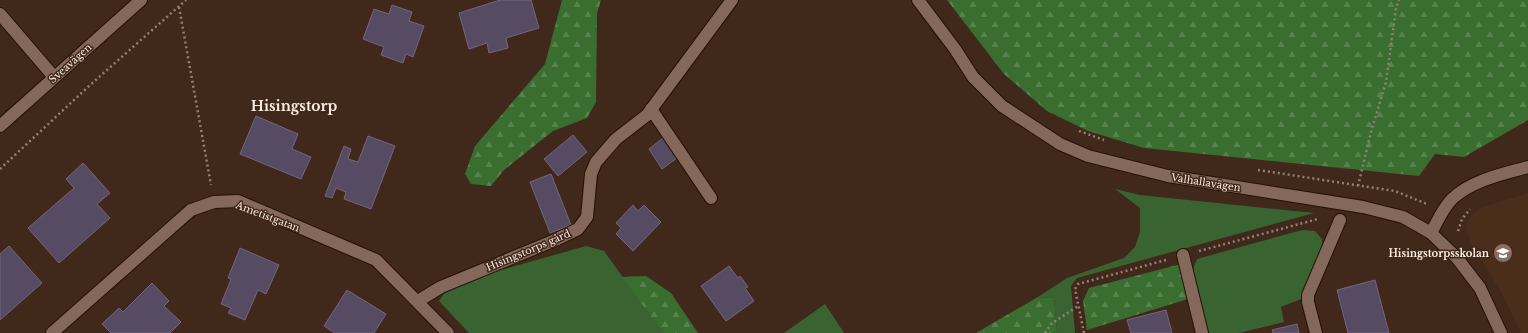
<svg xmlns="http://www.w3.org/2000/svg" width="1528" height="333" font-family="'Libre Baskerville',serif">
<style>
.built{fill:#4b2d1c}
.green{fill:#396432}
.forest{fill:url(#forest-firs)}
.building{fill:#574a63;stroke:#73657f}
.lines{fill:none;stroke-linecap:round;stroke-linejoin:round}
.minor-casing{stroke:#261005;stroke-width:14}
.path{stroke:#948075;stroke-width:2.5;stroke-dasharray:2 3;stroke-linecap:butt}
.minor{stroke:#846859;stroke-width:12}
.labels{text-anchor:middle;stroke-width:3;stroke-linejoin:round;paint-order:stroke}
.street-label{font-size:10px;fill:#fbebe2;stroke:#40281b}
.poi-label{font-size:10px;font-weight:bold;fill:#fbebe2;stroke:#40281b;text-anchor:end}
.district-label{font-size:14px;font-weight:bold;fill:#fbebe2;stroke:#40281b}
</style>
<defs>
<pattern id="forest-firs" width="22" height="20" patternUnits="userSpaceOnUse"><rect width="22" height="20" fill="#396e30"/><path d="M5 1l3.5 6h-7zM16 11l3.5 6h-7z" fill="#57834e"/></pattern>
</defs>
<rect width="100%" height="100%" fill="#40281b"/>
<polygon class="built" points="1528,193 1528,333 1521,333 1501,292 1471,243 1467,232 1466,224 1471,216 1480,208"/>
<g class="green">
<polygon points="1115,189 1140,195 1314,213 1077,278 1071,286 1075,333 1057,333 1054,298 1038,297 1067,278 1124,258 1135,247 1140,232 1140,208"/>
<polygon points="1302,230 1315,231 1322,239 1322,252 1301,299 1281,307 1284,322 1239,333 1207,333 1192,272 1197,259"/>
<polygon points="586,246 604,251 663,333 469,333 439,301 446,291 459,282"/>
<polygon points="825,304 844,333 784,333"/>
</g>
<g class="forest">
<polygon points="562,0 601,0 597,13 596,102 587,118 553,131 504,170 491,186 471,184 465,174 475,146 545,64"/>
<polygon points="947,0 1528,0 1528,120 1464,157 1435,154 1419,176 1144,148 1088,131 1047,111 1004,74"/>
<polygon points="1181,264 1188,299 1087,330 1083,301 1089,288"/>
<polygon points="646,276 671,293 698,333 663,333 622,277"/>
<polygon points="1038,297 1054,298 1057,333 976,333"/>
</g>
<g class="building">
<polygon points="531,0 539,28 506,38 508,48 489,53 487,43 469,49 459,13 500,0"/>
<polygon points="392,5 412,12 409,21 424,26 413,57 406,54 403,63 381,55 384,47 363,39 374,9 389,14"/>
<polygon points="256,116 298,134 292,149 311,157 301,179 240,154"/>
<polygon points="573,135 587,152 558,176 544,159"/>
<polygon points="368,136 395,146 371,209 344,199 346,192 336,188 332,198 325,196 344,146 351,149 348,159 358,162"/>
<polygon points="663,138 677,158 662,169 649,149"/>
<polygon points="83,163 110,193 97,204 110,218 59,263 28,228 74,188 66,179"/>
<polygon points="551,174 571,225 550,233 530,182"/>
<polygon points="633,205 638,211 644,205 661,222 633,251 616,234 621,228 616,223"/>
<polygon points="9,246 42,283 0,320 0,254"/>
<polygon points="240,248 279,265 266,294 258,290 245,320 228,313 231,308 221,304 231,279 228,278"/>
<polygon points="729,266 738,278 740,276 748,287 745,288 754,301 726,321 701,286"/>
<polygon points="1375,280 1389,333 1348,333 1337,290"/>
<polygon points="152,283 169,301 164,306 181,322 170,333 111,333 102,324 119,308 123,312"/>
<polygon points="347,290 386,314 374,333 335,333 324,326"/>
<polygon points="1166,310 1172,333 1131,333 1127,320"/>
<polygon points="1297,324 1299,333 1273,333 1272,330"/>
</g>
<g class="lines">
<defs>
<g id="minor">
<polyline points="918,0 955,49 973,77 1002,106 1060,144 1088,156 1168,176 1363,207 1403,217 1431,233 1457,258 1480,288 1501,333"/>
<polyline points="0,14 54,77"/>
<polyline points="651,109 711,198"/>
<polyline points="0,126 141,0"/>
<path d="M1431,233C1437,222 1443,208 1452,199C1472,180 1503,174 1528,167"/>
<polyline points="1183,255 1202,333"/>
<polyline points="418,301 441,287 553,241 578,229 587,217 591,174 596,162 616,139 647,115 732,0"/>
<polyline points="52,333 191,210 214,202 238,201 376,260 448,333"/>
<polyline points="1316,333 1308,302 1308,295 1340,220"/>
</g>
</defs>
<use href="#minor" class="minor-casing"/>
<g class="path">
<polyline points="179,7 211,185"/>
<polyline points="1079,131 1104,140"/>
<polyline points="0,169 89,86 186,0"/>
<polyline points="1258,170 1395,191 1427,204"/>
<polyline points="1358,186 1371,132 1386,82 1396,8 1399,0"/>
<polyline points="1458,231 1462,219 1470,209"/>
<polyline points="1199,251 1318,219"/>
<polyline points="1045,333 1051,324 1078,306"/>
<polyline points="1084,333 1075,289 1078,284 1166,260"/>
</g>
<use href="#minor" class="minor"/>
</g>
<defs>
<symbol id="school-disc" viewBox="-11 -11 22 22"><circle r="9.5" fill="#8d6e63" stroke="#40281b"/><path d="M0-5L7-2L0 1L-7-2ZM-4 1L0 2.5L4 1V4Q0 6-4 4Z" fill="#fff"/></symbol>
</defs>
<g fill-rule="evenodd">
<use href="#school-disc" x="1492" y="242" width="22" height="22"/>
</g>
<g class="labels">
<g class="street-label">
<text transform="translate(70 63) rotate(-42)" y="4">Sveavägen</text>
<text transform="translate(1206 182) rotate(9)" y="4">Valhallavägen</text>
<text transform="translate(268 216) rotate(21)" y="4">Ametistgatan</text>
<text transform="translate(528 250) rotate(-23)" y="4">Hisingstorps gård</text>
</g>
<g class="poi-label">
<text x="1489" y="257">Hisingstorpsskolan</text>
</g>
<g class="district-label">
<text x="294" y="111">Hisingstorp</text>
</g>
</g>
</svg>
